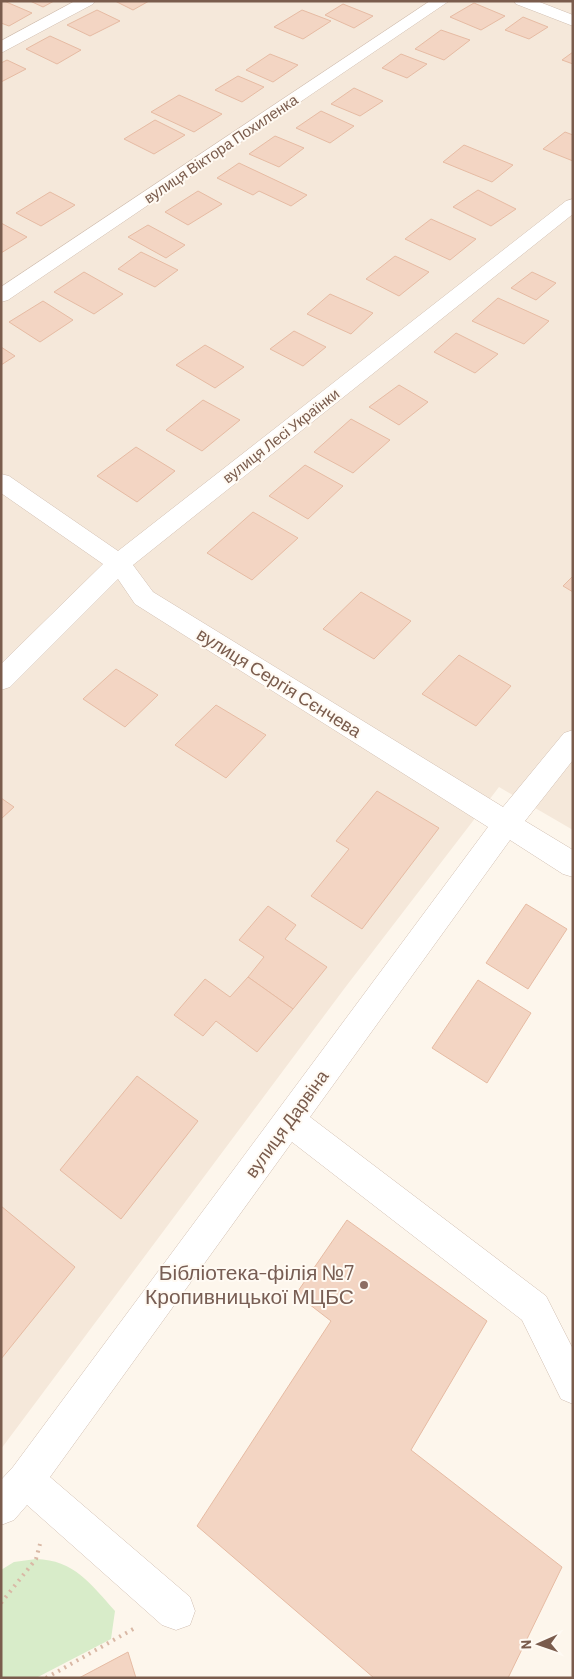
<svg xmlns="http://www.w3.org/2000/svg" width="574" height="1679" font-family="Barlow,sans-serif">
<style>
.residential{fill:#f5e8da}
.green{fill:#d8ecc9}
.building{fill:#f3d5c3;stroke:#e6bba3}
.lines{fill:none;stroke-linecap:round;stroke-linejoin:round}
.minor-casing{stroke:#d1beb0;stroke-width:1}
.path{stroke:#d9b8a5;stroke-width:4;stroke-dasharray:2 5;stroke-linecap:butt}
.minor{fill:#fff;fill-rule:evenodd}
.education-dot{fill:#8d6e63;stroke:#fffaf3;stroke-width:2}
.labels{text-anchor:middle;stroke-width:4;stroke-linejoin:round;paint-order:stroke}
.far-street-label{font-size:15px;fill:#7a5c4d;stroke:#fffaf3}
.street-label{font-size:18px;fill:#7a5c4d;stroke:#fffaf3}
.near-education-label{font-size:21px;fill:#785e54;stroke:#fffaf3;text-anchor:end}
</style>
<rect width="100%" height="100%" fill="#fdf6ec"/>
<polygon class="residential" points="1,1 573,1 573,830 499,787 344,989 1,1449"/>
<path class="green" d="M36,1559C74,1560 91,1584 115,1611L111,1639L36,1678H1V1570L14,1562Z"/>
<g class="building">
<polygon points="1,1 4,1 32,13 9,26 1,23"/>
<polygon points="30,1 54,1 43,7"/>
<polygon points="115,1 149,1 133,10"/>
<polygon points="474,3 505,16 481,30 450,17"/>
<polygon points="343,4 373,16 354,28 325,15"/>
<polygon points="97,10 120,21 90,36 67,25"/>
<polygon points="302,10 331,21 303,39 274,27"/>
<polygon points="523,17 548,27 529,39 505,30"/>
<polygon points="441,30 470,40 444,60 415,49"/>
<polygon points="50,36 81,50 57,64 26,49"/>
<polygon points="573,52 573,64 562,60"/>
<polygon points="270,54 298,65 273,82 246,70"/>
<polygon points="401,54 427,64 407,78 382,68"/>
<polygon points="7,60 26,69 1,82 1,63"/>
<polygon points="238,76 264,87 242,102 215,90"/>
<polygon points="354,88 383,101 360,116 331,104"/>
<polygon points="179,95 222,114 194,132 151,112"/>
<polygon points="321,111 354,126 330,143 296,128"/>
<polygon points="155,120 185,135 154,154 124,139"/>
<polygon points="565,132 573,135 573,161 543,149"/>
<polygon points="275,136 304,148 279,167 249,154"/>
<polygon points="464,145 513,165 492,182 443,162"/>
<polygon points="239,163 307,195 291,206 259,191 253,195 217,178"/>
<polygon points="478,190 516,209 491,226 453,207"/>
<polygon points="198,191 222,204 188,225 165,212"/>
<polygon points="50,192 75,205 41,226 16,213"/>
<polygon points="431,219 476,239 450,260 405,239"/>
<polygon points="1,223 27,237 1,253"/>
<polygon points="148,225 185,245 166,258 128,237"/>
<polygon points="141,252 178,270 155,287 118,269"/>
<polygon points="395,256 429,272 399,296 366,279"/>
<polygon points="84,272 123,294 94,314 54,292"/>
<polygon points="532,272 556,283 536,300 511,288"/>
<polygon points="330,294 373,313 351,334 307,314"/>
<polygon points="498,298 549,321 524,344 472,321"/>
<polygon points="43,301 73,320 40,342 9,322"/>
<polygon points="294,331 326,347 303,366 270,349"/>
<polygon points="456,333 498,354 475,373 434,352"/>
<polygon points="205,345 244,367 215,388 176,365"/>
<polygon points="1,347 15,356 1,365"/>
<polygon points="399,385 428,402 399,425 369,407"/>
<polygon points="203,400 240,420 202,451 166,430"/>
<polygon points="351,419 390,440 353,473 314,452"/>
<polygon points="136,447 175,471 137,502 97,476"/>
<polygon points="305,465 343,486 308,519 269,496"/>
<polygon points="253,512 298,538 252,580 207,553"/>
<polygon points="573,576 573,592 563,586"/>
<polygon points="361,592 411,621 374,659 323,629"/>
<polygon points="459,655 511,686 476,726 422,694"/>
<polygon points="116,669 158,695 125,727 83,699"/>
<polygon points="216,705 266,735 226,778 175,745"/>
<polygon points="377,791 439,828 362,929 311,896 349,849 336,841"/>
<polygon points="1,798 14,807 1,819"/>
<polygon points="526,904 567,929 528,989 486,963"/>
<polygon points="268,906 296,925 285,939 327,967 293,1009 248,977 264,957 239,940"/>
<polygon points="248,977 293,1009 257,1052 216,1021 203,1036 174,1015 205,979 230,997"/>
<polygon points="478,980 531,1013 487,1083 432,1048"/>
<polygon points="137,1076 198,1121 121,1219 60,1170"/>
<polygon points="1,1206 75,1267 1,1359"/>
<polygon points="347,1220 487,1321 411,1450 562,1567 508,1678 374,1678 197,1526 331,1321 296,1294"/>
<polygon points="128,1652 136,1678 79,1678"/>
</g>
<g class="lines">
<defs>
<g id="minor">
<polygon points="75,1 95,1 93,4 1,53 1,41"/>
<polygon points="430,1 449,1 8,300 1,302 1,287"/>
<polygon points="514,1 537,1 573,15 573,26 516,4"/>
<polygon points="573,199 573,214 133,565 153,592 503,807 564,733 573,730 573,760 525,821 573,850 573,877 563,874 510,840 310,1117 546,1296 573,1349 573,1404 561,1399 522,1320 292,1142 50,1477 190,1597 195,1611 190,1625 176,1630 162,1625 27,1505 14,1520 1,1525 1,1480 13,1467 488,827 135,604 118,579 10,687 1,690 1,664 103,564 1,493 1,474 9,476 118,551 566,201"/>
</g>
</defs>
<use href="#minor" class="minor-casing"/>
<g class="path">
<polyline points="1,1603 36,1559 40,1544"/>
<polyline points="46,1678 135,1628"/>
</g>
<use href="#minor" class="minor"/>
</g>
<circle class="education-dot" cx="364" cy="1285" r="5"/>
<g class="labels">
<g class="far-street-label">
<text transform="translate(221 149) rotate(-34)" y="5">вулиця Віктора Похиленка</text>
<text transform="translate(281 436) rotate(-38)" y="5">вулиця Лесі Українки</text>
</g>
<g class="street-label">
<text transform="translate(279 683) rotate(32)" y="6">вулиця Сергія Сєнчева</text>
<text transform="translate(287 1124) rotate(-54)" y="6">вулиця Дарвіна</text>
</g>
<g class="near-education-label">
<text x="354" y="1280">Бібліотека-філія №7<tspan x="354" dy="24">Кропивницької МЦБС</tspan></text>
</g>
</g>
<rect width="574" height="1679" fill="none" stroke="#7a5c4d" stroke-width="5"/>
<g transform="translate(539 1644) rotate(268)" stroke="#fffaf3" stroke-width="4" paint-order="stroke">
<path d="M0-4L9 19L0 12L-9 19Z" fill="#7a5c4d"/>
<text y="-8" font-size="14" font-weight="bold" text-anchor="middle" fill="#7a5c4d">N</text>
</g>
</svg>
